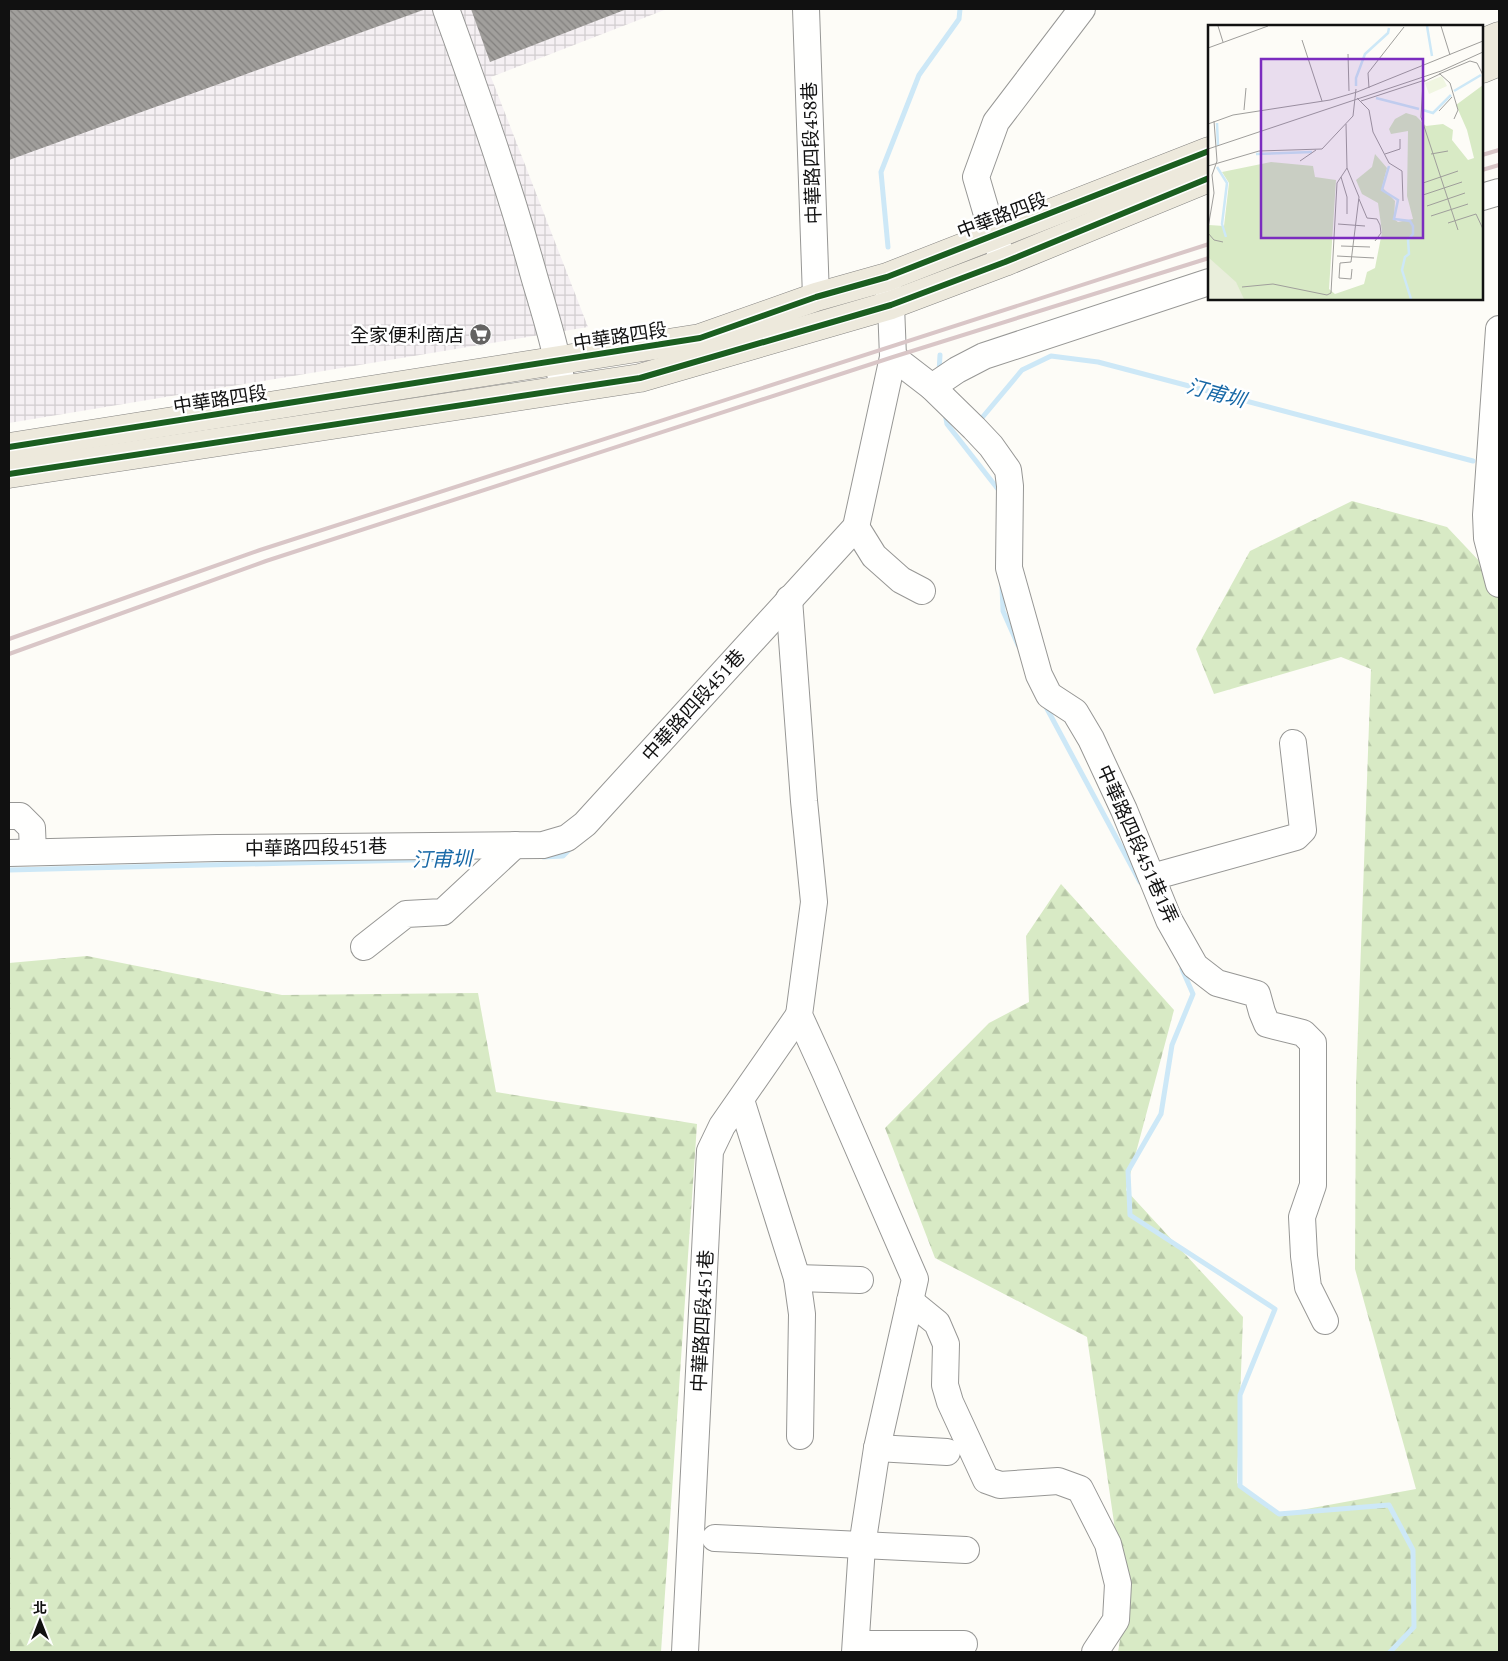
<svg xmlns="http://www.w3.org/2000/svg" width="1508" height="1661" font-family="Spectral,'Noto Sans TC',serif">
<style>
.industrial{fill:url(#industrial-grid)}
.forest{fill:url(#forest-firs)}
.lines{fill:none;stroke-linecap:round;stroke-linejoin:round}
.stream{stroke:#cde8f7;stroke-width:5}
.building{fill:url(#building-back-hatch)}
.minor-casing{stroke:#979795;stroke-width:28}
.major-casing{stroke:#858482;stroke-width:29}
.minor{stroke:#fffffe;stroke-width:26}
.major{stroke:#ede9dc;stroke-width:28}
.rail{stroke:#d9c6c7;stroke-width:4}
.cycleway-casing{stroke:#fff;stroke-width:9}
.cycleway{stroke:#1b5e20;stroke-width:6}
.labels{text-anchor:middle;stroke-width:5;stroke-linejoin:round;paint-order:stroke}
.street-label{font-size:19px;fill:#111;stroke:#fff}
.poi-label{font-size:19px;fill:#111;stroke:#fff;text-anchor:end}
.water-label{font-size:20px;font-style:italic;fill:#1768a6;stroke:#fff}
.inset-river{fill:none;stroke:#cde8f7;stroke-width:2.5}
.inset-road{fill:none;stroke:#9f9e9b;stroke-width:1}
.view{fill:#7b2cbf;fill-opacity:0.15;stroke:#7b2cbf;stroke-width:2.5}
.inset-edge{fill:none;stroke:#111;stroke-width:2.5}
</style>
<defs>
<pattern id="industrial-grid" width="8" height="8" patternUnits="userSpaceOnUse" patternTransform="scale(1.25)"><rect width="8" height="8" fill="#f5f0f3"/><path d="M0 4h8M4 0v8" fill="none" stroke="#d1cdcf"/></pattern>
<pattern id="forest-firs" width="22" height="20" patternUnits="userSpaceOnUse" patternTransform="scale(1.25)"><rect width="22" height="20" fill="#d8eac5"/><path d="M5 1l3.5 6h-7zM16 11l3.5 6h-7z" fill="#b8c8a8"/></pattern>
<pattern id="building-back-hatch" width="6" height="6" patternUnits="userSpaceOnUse" patternTransform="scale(1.25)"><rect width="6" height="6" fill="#a19f9c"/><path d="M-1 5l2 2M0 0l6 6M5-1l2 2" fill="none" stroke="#82807e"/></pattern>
</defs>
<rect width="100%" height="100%" fill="#fdfcf7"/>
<polygon class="industrial" points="9,9 667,9 491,77 588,327 9,423"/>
<g class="forest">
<polygon points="1352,501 1447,527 1499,582 1499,1652 1118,1652 1126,1605 1087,1337 935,1258 885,1128 989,1023 1029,1002 1026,936 1061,884 1174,1010 1126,1190 1243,1317 1237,1483 1279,1514 1416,1489 1355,1269 1356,1085 1371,669 1341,657 1214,694 1196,649 1250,551"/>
<polygon points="87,956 282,995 478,993 496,1092 697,1124 661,1652 9,1652 9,963"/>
</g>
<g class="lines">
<g class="stream">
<polyline points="888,247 881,172 919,75 959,19 960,9"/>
<polyline points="939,372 940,355"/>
<polyline points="945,413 947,424 1001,493"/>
<polyline points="981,419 1022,370 1051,356 1098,362 1473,461"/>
<polyline points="1002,586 1003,611 1018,645"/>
<polyline points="1045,705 1140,882"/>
<polyline points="543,857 563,856 571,848"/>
<polyline points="9,870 450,859"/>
<polyline points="1182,969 1193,994 1172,1045 1161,1114 1128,1171 1130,1215 1275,1309 1240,1395 1240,1486 1279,1514 1389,1505 1413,1550 1414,1627 1390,1652"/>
</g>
</g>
<g class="building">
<polygon points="9,9 426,9 9,160"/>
<polygon points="471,9 627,9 490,62"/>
</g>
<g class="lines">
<defs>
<g id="minor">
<path d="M446,9C478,97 509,185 534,276C545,314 557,351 563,390"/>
<polyline points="806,9 816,297"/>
<polyline points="1482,197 1499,192"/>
<polyline points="1002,256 993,235 976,177 996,122 1082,9"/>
<polyline points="1499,329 1486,515 1487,538 1499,584"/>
<polyline points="893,357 932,387 974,428 991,446 1008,470 1010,486 1009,568 1039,675 1049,695 1075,712 1091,739 1124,810 1169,920 1195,966 1217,983 1257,994 1262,1012 1267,1024 1303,1033 1313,1043 1313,1185 1302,1217 1304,1256 1308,1287 1325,1321"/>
<polyline points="932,387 957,370 984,356 1209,282"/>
<polyline points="856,527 874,556 901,580 922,591"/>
<polyline points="789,599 804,801 814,902 799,1015 825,1072 915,1279 877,1448 862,1546 855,1652"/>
<polyline points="9,816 20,816 32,828 33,852"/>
<polyline points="9,853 217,848 543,845 567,838 585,824 856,527 893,357 891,305 887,283"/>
<polyline points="1152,877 1296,837 1303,830 1293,743"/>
<polyline points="364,947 406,914 443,912 515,845"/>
<polyline points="741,1100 797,1278 802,1314 800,1436"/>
<polyline points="797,1278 860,1280"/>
<polyline points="910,1301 937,1323 946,1344 945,1385 950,1402 986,1480 1000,1485 1058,1481 1080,1489 1108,1544 1118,1584 1116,1620 1095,1652"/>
<polyline points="877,1448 947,1452"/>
<polyline points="715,1538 966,1550"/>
<polyline points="856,1644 964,1644"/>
<polyline points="685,1652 710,1151 722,1126 799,1015"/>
</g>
<g id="major">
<polyline points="1482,43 1499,36"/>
<polyline points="1482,69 1499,62"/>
<polyline points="9,447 700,338 816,297 887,277 1209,151"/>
<polyline points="9,474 640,378 891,305 1005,262 1209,178"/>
</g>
</defs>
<use href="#minor" class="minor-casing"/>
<use href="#major" class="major-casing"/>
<use href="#minor" class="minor"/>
<use href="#major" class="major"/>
<g class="rail">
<polyline points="1482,155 1499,150"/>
<polyline points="1482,170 1499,165"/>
<polyline points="9,639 260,550 1209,244"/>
<polyline points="9,654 266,561 893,357 1209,258"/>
</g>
<defs>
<g id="cycleway">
<polyline points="9,447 700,338 816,297 887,277 1209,151"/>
<polyline points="9,474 640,378 891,305 1005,262 1209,178"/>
</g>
</defs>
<use href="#cycleway" class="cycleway-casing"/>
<use href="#cycleway" class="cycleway"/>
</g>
<defs>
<symbol id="supermarket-disc" viewBox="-11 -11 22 22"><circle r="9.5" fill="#646362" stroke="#fff"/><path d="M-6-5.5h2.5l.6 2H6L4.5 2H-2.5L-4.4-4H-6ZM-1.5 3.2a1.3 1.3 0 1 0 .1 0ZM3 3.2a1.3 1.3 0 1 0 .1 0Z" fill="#fff"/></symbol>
</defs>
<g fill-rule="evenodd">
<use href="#supermarket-disc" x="468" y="322" width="25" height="25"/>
</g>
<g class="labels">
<g class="street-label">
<text transform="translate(811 153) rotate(-92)" y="7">中華路四段458巷</text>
<text transform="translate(1002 215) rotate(-21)" y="7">中華路四段</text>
<text transform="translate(620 336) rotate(-9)" y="7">中華路四段</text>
<text transform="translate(220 399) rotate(-9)" y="7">中華路四段</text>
<text transform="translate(693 705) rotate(-48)" y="7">中華路四段451巷</text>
<text transform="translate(1138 844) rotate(66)" y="7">中華路四段451巷1弄</text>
<text transform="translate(316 847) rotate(-1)" y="7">中華路四段451巷</text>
<text transform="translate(702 1321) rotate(-87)" y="7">中華路四段451巷</text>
</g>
<g class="poi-label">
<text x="464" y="342">全家便利商店</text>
</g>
<g class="water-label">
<text transform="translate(1216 393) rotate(15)" y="7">汀甫圳</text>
<text transform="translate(442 859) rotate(-1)" y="7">汀甫圳</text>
</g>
</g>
<g transform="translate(1208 25)">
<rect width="275" height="275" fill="#fdfcf7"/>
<path d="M275,60V274H0V193L1,200L16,201L21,158L14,147L63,137L105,141L107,152L128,155L121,264L127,269L156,259L159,247L167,243L174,207L170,178L154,169L148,155L164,142L167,129L179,143L174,162L187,176L186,194L190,197L205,194L199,171L200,106L183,109L181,104L187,94L198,88L208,91L218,101L235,99L245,105L244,115L260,135L266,133L259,105L248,80Z" fill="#d8eac5"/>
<path d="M0,232L28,257L36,274H0Z" fill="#e9eedb"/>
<path d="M234,51L239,61L221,69L217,58Z" fill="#f0f6e1"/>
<path class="inset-river" d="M219,1L224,31M148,61V53L157,29L180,8L181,3M246,66L273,50M168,73L211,84M215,85L225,88L243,70M9,98L10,121M48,129L104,127M181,141L174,165L190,175L186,194L202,196L205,201V209L200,215L201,229L197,232L194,245L203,274M9,142L19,158L14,199L18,212"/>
<path class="inset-road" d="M10,1L15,17M233,1L242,30M94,15L114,76M0,23L60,1M140,29L141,66M231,49L262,36L269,38L275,50M232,49L215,57L213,92L250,205M232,49L242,58L250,85L246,94M161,63L160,48L196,2M149,73L161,85L165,107L181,138L194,146L195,176M153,76L217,55M36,85L38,63M231,86L244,72M0,99L25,90L122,75L149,67L275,16M138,99L139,143L151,172L143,237L132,238L131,253L143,254L144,244M0,124L233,46L275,27M177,129L192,124V114M223,129L240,126M92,136L108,125M0,141L51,126L114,124L145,91L148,64M133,152L139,172V189M215,158L250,146M215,170L254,157M151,174L159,193L169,194L172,200L173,208L167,216M219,181L257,168M223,191L260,179M240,198L268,189L275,204M130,199L157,201M0,203L6,168L4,150L9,136L6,96M0,208L6,215L15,217M133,221L162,222M129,231L166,233M34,262L65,259L119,270L123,268L129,158L139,143"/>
<path class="view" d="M53,34H215V213H53Z"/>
<rect width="275" height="275" class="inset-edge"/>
</g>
<rect width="1508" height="1661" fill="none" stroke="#111111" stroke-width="20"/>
<g transform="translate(40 1621)" stroke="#ffffff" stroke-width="4" paint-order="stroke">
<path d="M0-4L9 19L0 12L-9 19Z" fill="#111111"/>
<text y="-8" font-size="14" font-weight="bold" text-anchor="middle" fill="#111111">北</text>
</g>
</svg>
